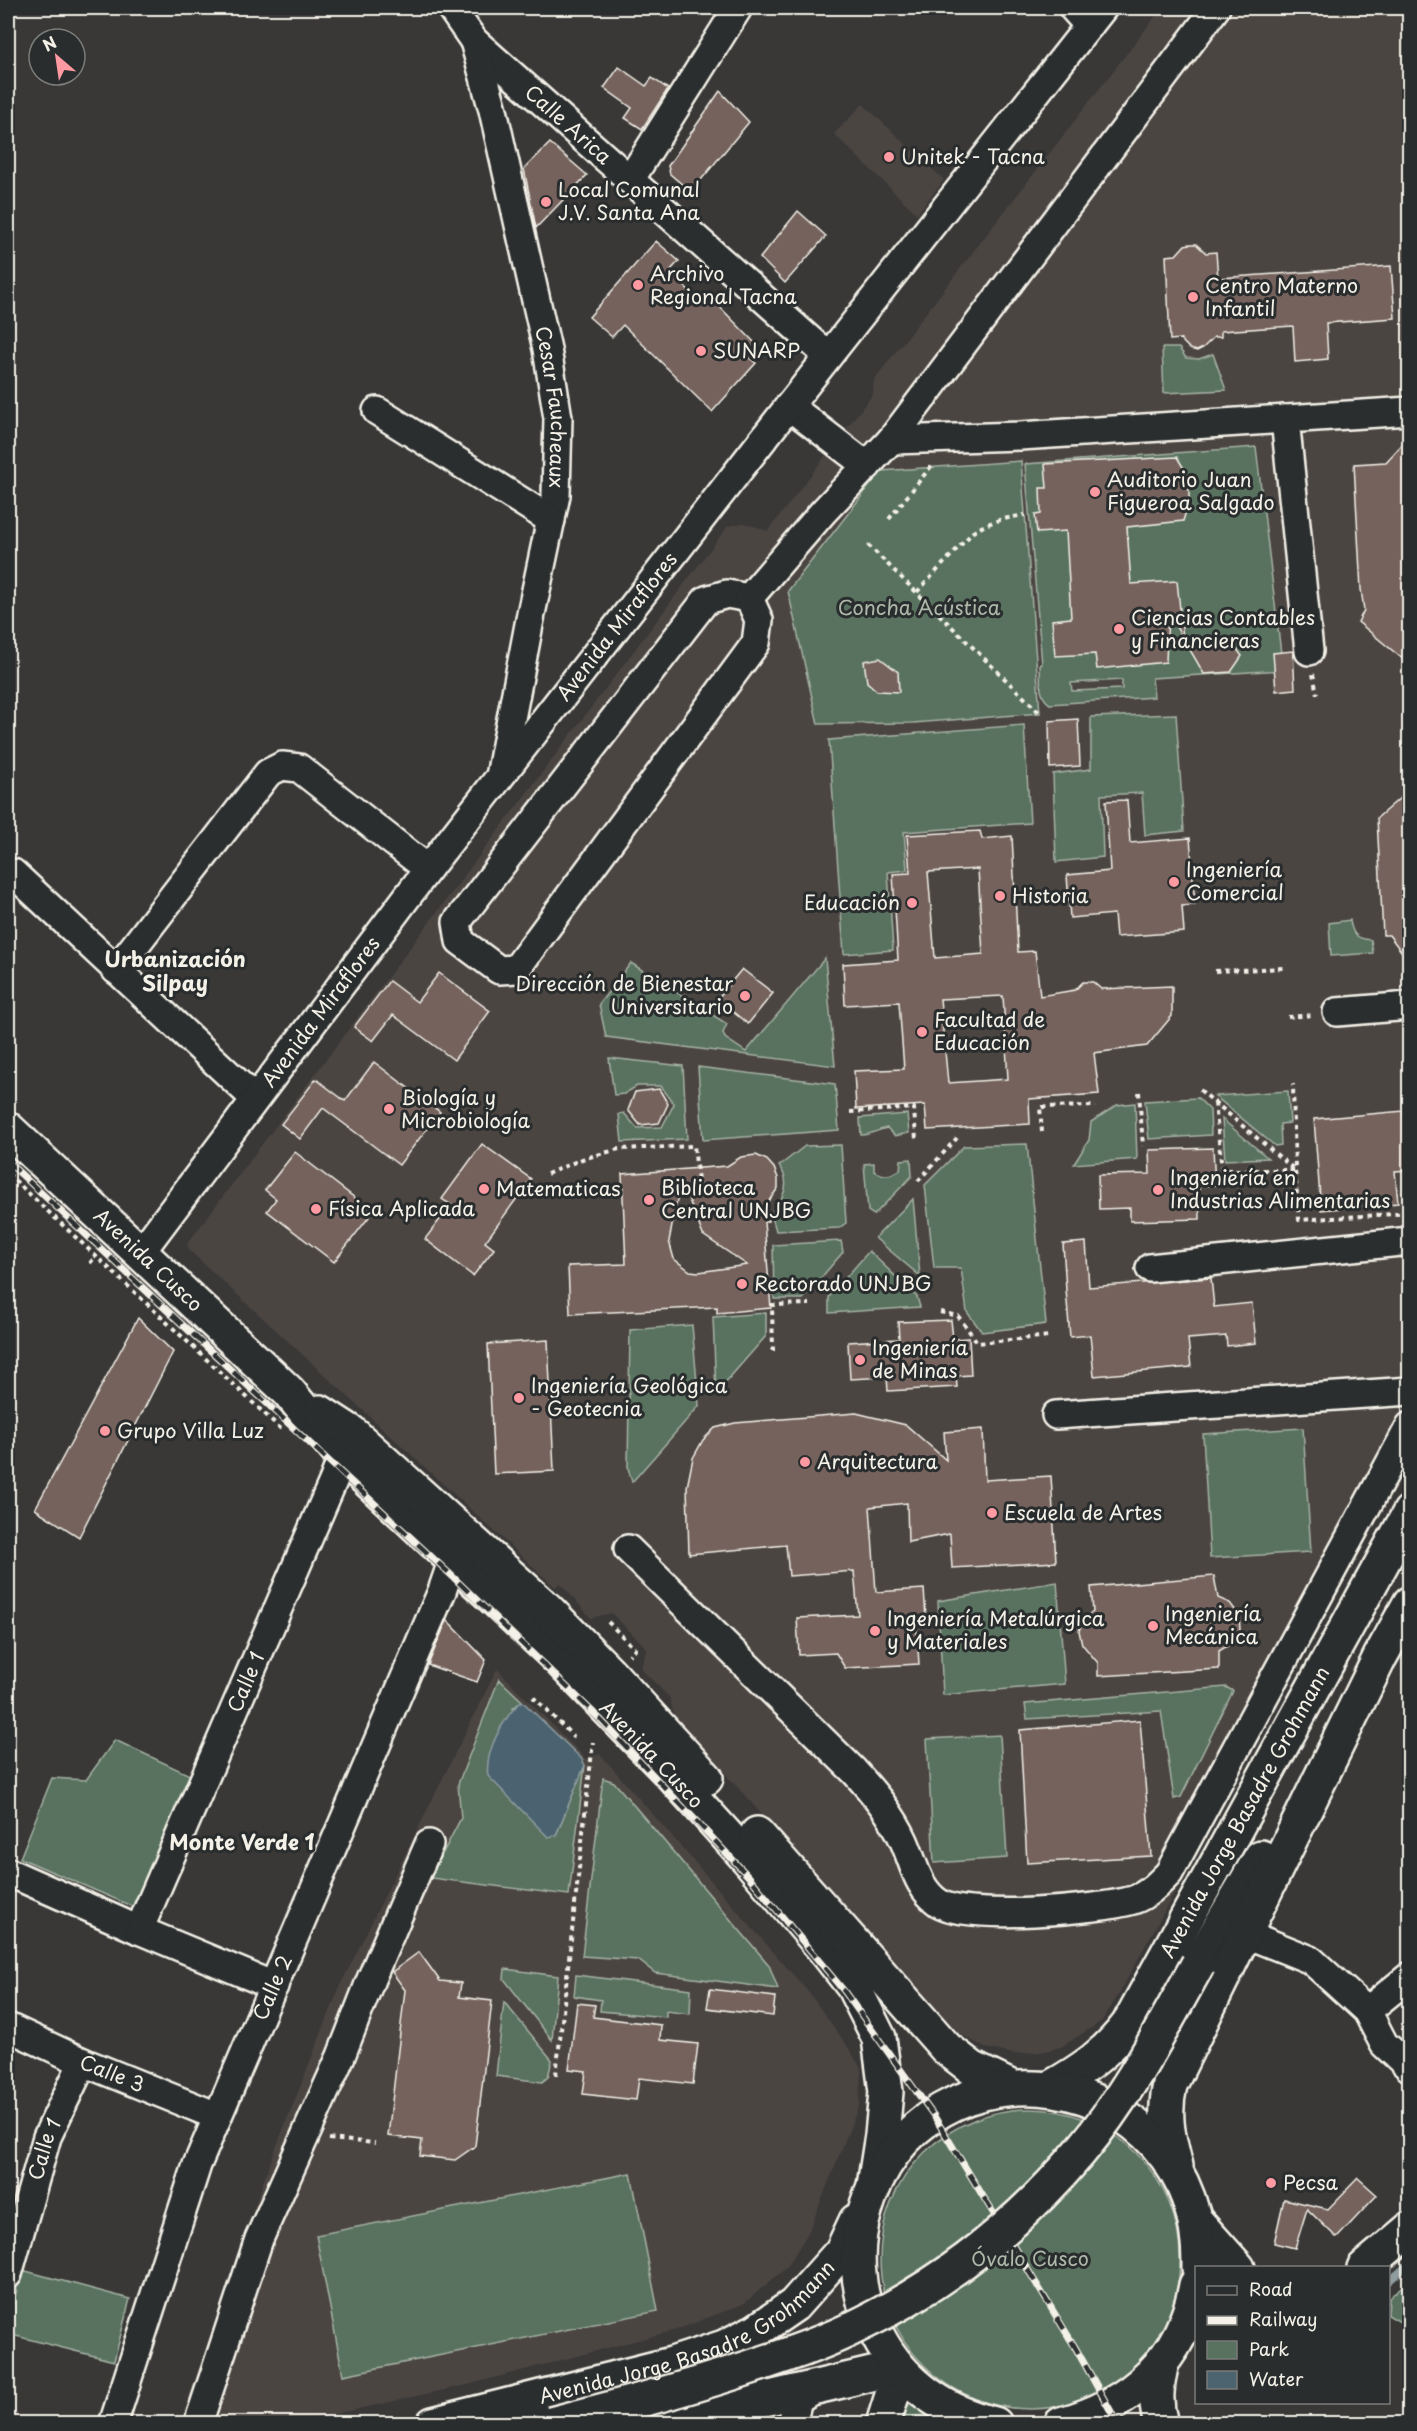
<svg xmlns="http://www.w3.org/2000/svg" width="1417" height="2431" font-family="'Playpen Sans',sans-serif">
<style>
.built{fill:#4b4542}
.green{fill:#59725f;stroke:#a6b2a4;stroke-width:1.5;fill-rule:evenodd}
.water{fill:#4c6370;stroke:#8f9ca0;stroke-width:1.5}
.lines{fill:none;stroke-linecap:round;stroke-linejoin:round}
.stream{stroke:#8f9ca0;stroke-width:7}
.building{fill:#74625d;stroke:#f4f1e8;stroke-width:1.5;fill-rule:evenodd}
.minor-casing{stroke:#f4f1e8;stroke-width:32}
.major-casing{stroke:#f4f1e8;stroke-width:38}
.highway-casing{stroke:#f4f1e8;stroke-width:38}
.path{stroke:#f4f1e8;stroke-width:4;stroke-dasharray:4.5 4.5;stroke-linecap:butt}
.minor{stroke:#2a2d2e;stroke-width:27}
.major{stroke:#2a2d2e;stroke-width:33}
.highway{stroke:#2a2d2e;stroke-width:33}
.rail-casing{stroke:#f4f1e8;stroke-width:7}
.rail{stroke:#2a2d2e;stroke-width:4.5;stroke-dasharray:14;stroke-linecap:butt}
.highway-bridge-casing{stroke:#f4f1e8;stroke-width:38;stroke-linecap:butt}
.highway-bridge{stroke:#2a2d2e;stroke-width:33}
.poi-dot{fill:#ff9aa2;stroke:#2a2d2e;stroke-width:2}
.labels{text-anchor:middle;stroke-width:6;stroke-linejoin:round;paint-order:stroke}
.street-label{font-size:20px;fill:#f4f1e8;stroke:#2a2d2e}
.poi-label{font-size:20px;fill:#f4f1e8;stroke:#2a2d2e;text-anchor:start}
.park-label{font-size:20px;fill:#aeb8aa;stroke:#2a2d2e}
.neighbourhood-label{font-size:21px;font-weight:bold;fill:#f4f1e8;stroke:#2a2d2e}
</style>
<rect width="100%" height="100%" fill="#393837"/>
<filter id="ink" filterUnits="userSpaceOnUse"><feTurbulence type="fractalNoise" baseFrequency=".0167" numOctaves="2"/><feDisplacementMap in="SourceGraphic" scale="12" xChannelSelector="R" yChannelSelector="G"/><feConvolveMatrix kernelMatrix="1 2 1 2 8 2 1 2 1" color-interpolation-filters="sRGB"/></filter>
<g filter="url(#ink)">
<g class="built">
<polygon points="1162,8 1409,8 1409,1464 1119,1994 1102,2021 1061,2047 1041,2052 1014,2054 985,2048 959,2033 675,1718 669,1697 641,1669 647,1648 611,1613 591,1618 560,1583 555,1587 190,1251 187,1244 728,526 744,523 768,531 873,394 874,380"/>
<polygon points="863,104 944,180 917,214 834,134"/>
<polygon points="497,1669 586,1759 600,1754 809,1993 846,2044 861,2068 859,2105 823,2196 808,2233 786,2268 743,2304 676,2330 467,2385 294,2423 188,2424 181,2420 269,2165 341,1984"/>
</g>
<g class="green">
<polygon points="1162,348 1179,348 1186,358 1199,359 1213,354 1226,390 1164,393"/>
<path d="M1256,447L1283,670L1152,678L1154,697L1050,704C1037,696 1041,678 1040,665L1042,664L1025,464ZM1122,680V689L1072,691L1071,683Z"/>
<polygon points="1021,461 1040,713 913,723 818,724 788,591 881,471"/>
<polygon points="1176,714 1184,831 1145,835 1142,793 1101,795 1103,857 1056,862 1053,774 1091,769 1091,717"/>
<polygon points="1024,725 1030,823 904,832 907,870 888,872 893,950 844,954 829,740"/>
<path d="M1350,920C1352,935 1357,939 1371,940L1373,953L1331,956L1329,923Z"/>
<polygon points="825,958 835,1066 606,1037 599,1004 631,963 727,1024 723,1033 725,1038 746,1052"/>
<polygon points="609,1058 683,1066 687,1139 622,1142 619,1114 624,1113 637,1128 662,1127 674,1104 661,1086 637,1086 624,1094 614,1095"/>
<polygon points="698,1067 835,1084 839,1130 703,1140"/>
<polygon points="1288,1091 1290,1123 1280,1124 1281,1145 1275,1146 1215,1096"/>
<polygon points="1198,1098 1210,1110 1211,1135 1149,1139 1145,1101"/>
<polygon points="1135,1103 1137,1159 1074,1164 1089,1140 1091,1122 1117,1105"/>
<path d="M907,1114L909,1133L895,1136L887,1128C877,1130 871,1135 861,1135L860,1118Z"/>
<polygon points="1222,1119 1268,1158 1225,1160"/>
<polygon points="1027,1144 1046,1324 982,1332 967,1312 961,1268 934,1268 925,1185 964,1146"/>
<path d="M841,1145L846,1223L839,1228L776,1231L771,1213C784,1198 792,1182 779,1166L805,1146Z"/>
<path d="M911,1159L912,1176L874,1215L868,1211L864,1164L874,1163V1171C884,1177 890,1176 900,1170L901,1160Z"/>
<polygon points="913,1199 920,1276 875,1238"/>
<polygon points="841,1241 843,1252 803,1299 774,1299 773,1245"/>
<polygon points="869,1251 917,1297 920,1307 829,1313 829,1297"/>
<polygon points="766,1313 766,1336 716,1393 713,1317"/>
<polygon points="692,1325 699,1406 632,1482 628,1468 630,1330"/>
<polygon points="1303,1428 1311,1552 1210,1558 1203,1434"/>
<polygon points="1057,1582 1065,1684 943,1695 938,1601"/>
<polygon points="499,1679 522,1701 513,1708 556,1835 585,1765 569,1895 430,1878 461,1818 458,1784"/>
<polygon points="1226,1687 1233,1691 1181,1797 1174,1799 1161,1711 1027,1719 1025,1704"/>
<polygon points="1000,1735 1007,1858 934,1863 927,1739"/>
<polygon points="115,1740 194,1777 136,1908 20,1858 52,1778 86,1780"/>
<polygon points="603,1778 614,1782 769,1965 778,1989 655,1973 638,1960 582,1956"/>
<polygon points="505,1969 558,1976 552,2040 504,1979"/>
<polygon points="576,1975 691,1989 690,2014 666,2011 666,2017 600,2011 601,2000 574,1996"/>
<polygon points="504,2002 552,2060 548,2077 542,2082 496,2076"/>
<circle cx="1030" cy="2259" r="150"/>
<polygon points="631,2173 658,2311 343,2375 316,2235"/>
<polygon points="22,2270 130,2299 114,2361 8,2334 8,2324"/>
<polygon points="1409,2280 1409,2327 1388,2315 1389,2298"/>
<polygon points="899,2394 939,2423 898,2424"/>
</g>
<path class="water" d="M522,1701L581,1758L585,1765L556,1835L548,1837L488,1776C484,1752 504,1716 522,1701Z"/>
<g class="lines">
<polyline class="stream" points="1388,2282 1410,2263"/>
</g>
<g class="building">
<polygon points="619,67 646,86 652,78 668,89 642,129 625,118 632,108 604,88"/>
<polygon points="720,91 749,122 691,192 670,174 668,166"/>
<polygon points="550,143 587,175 536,228 524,169"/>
<polygon points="798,211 826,236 785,283 760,258"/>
<polygon points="656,241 679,261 670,271 706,308 715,302 757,345 748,357 756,363 712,412 623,325 612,337 589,317"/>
<polygon points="1190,244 1196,244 1206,253 1216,252 1218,278 1391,266 1395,318 1326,323 1328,359 1295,362 1293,326 1221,331 1221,337 1214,337 1203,348 1197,351 1190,349 1180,339 1170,340 1166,256 1176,255 1185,245"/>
<polygon points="1410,436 1410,665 1358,622 1364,610 1361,589 1354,464 1386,462"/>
<polygon points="1177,457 1189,477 1189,501 1183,521 1127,527 1131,584 1177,581 1183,638 1168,614 1166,662 1097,669 1095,654 1055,656 1052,620 1071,618 1066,531 1037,533 1035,515 1041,514 1040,488 1047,488 1045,464"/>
<polygon points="1230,640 1242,656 1231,672 1204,674 1186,643"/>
<polygon points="1293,651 1295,689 1276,691 1273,653"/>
<polygon points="880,658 898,672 899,692 877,691 867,682 864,661"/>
<polygon points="1078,719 1080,766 1050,768 1049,721"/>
<polygon points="1407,792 1410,819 1410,963 1389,935 1383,935 1377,818"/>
<polygon points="1127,800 1130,843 1190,838 1195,905 1182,906 1184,932 1116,937 1114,914 1070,918 1067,875 1110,871 1106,801"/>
<path d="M980,831L982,839L1012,836L1018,952L1035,951L1040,996L1075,990L1083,982H1093L1101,989L1172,986V1016L1147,1046L1094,1053L1099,1094L1029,1099L1030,1124L927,1130L925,1105L856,1109L854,1071L904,1069L899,1002L845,1005L843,964L898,960L893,874L910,873L907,835ZM978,869L983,954L935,958L928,872ZM1003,996L1008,1079L948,1083L940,999Z"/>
<polygon points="742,969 773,993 748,1024 717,999"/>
<polygon points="439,973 490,1011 454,1060 393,1015 373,1041 354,1027 389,981 417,1002"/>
<polygon points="374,1062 440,1112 399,1165 323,1108 300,1139 281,1124 316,1079 345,1101"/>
<polygon points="659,1089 668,1104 659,1123 640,1125 628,1110 635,1092"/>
<polygon points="1404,1111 1407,1146 1410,1146 1410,1170 1395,1171 1398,1203 1321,1210 1314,1119"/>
<polygon points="482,1144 531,1179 485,1242 494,1249 473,1276 425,1239 451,1205 442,1199"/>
<polygon points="1213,1148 1215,1185 1199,1186 1200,1219 1130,1221 1130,1208 1099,1209 1098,1175 1150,1174 1149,1150"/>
<polygon points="295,1152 373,1212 334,1262 267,1211 276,1199 265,1190"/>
<path d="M756,1155L767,1160L774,1168L778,1178V1188L766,1205L768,1221L764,1222L771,1308L717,1313V1307L570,1314L568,1266L626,1264L622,1174L727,1166L741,1157ZM681,1180L703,1235L747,1265L699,1272L690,1271L674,1259L669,1241Z"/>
<polygon points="1086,1242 1089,1287 1211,1278 1214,1307 1252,1303 1256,1343 1227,1346 1226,1336 1188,1339 1191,1367 1094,1376 1090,1335 1070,1337 1066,1290 1063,1244"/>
<polygon points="138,1318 173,1352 79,1537 35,1509"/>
<polygon points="951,1320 953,1339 969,1338 971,1375 956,1376 957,1387 888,1391 887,1377 850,1379 848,1342 899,1339 898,1322"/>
<polygon points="548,1340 554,1471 494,1474 488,1344"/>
<polygon points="856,1413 906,1425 946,1460 944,1432 983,1429 985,1480 1051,1476 1056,1562 952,1568 950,1534 908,1542 907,1503 870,1507 876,1592 924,1589 926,1618 916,1619 919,1664 845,1668 836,1653 799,1655 797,1618 858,1615 854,1571 789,1576 786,1545 689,1554 687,1487 693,1458 703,1440 715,1428 735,1423"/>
<polygon points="1214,1576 1218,1598 1230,1603 1239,1615 1240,1630 1229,1645 1219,1651 1219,1669 1098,1676 1098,1663 1082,1644 1079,1631 1083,1619 1093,1612 1091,1587"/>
<polygon points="447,1620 486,1660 477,1682 428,1665"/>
<polygon points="1140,1720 1151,1856 1027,1863 1020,1730"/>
<polygon points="419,1952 440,1981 461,1983 459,1997 492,2001 475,2146 455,2160 420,2156 422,2140 388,2136 405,1990 392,1972"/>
<polygon points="710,1989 775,1997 773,2016 707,2008"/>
<polygon points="577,2003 595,2005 593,2017 661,2025 660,2040 698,2044 693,2084 639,2078 636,2100 583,2094 586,2071 569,2069"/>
<polygon points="1358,2178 1377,2195 1337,2238 1307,2209 1295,2248 1274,2243 1284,2199 1328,2209"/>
</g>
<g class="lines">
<defs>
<g id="minor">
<path id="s1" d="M451,8L474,41L828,356"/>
<polyline points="1073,8 1089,26"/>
<path id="s2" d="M474,41L493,110L547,349L558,418L556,495L531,614L501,771"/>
<polyline points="630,180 738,8"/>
<polyline points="789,406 867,466"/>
<polyline points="377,411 551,520"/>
<polyline points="1285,419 1309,651"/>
<polyline points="891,440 1020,436 1410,411"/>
<polygon points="727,594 749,598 759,620 756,643 516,969 499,970 460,941 457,922 706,600"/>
<polyline points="749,598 823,512 891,440 1216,8"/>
<polyline points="13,873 254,1098"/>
<polyline points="116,970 268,773 282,766 299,768 428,869"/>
<polyline points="1337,1012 1410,1006"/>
<path id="s3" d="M141,1252L428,869L789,406L1103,8"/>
<polyline points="1150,1268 1410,1241"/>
<polyline points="1056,1415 1410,1391"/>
<path d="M628,1549L854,1771C873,1792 892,1814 904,1841C914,1863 917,1888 939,1903C968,1921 1100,1910 1133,1900C1148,1895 1159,1883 1169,1873L1410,1426"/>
<polyline points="8,1872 139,1930 274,1986"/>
<path id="s4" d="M139,1930L334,1479L348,1440"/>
<polyline points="1246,1934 1311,1960 1367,2011 1384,2044 1410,2068"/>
<polyline points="1367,2011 1410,1976"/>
<path id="s5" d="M8,2027L83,2062L217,2116"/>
<path id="s6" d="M8,2274L47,2137L83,2062"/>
<path id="s7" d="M113,2424L197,2165L442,1591L453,1559"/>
<polyline points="198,2424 259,2239 341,2056 371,1979 429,1844"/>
<polyline points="792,2424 798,2399 821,2385"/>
</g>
<g id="major">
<path id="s8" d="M8,1129L288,1391L342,1456L558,1658L671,1774L748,1859L828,1954L853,1986L879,2038L886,2092L882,2135L874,2186"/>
<polyline points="320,1412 351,1432 547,1609 609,1672 706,1778"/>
<polyline points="757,1834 946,2048 972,2068 1013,2088"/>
<polyline points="1196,2221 1238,2268"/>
<polyline points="1364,2268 1410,2229"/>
<polyline points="883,2424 900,2370"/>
<path d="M1161,2424C1154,2402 1157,2384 1162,2362"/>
</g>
<g id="highway">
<polyline points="1198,1964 1261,1857"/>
<path id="s9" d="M1050,2088C1081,2071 1107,2053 1128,2025L1410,1512"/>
<path d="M1176,2166C1168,2136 1163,2115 1170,2085L1380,1657L1410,1603"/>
<path id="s10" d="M433,2424L672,2364L724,2347L756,2331L794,2305L842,2251L856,2221"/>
<polyline points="659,2424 880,2372 897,2366"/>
<path d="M995,2424C940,2412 896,2377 873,2326C856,2290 854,2248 865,2211C921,2020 1203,2060 1199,2268"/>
<path d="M1061,2424C1132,2405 1183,2359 1196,2285"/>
</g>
</defs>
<use href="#minor" class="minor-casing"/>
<use href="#major" class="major-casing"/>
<use href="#highway" class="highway-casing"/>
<g class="path">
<polyline points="889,519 933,464"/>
<polyline points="868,545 1040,713"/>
<path d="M917,592L973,532C990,521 1006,518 1025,515"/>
<polyline points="1313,674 1317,694"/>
<polyline points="1215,971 1284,968"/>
<polyline points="1288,1017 1314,1015"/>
<polyline points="1200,1090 1295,1170 1299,1220 1410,1213"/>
<polyline points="1139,1092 1143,1146"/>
<polyline points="1215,1103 1222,1170 1295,1170 1293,1084"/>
<polyline points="850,1112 914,1108 916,1140"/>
<polyline points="1042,1132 1040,1107 1096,1106"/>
<polyline points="8,1174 281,1429"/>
<polyline points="547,1174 582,1159 619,1149 694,1146 699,1189"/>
<polyline points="918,1181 957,1138"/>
<polyline points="90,1263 97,1255"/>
<polyline points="940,1312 958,1316 978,1343 1050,1336"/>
<polyline points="773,1351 772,1305 810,1304"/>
<polyline points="608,1622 635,1649 629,1655"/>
<polyline points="533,1697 574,1737"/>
<polyline points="556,2075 593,1742"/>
<polyline points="329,2139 375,2143"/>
</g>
<use href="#minor" class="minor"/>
<use href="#major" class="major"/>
<use href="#highway" class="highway"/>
<defs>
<polyline id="rail" points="8,1162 450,1574 600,1719 750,1878 844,1991 934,2116 1075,2347 1118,2424"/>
</defs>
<use href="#rail" class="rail-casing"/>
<use href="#rail" class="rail"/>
<defs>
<path id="highway-bridge" d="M551,2424C622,2406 692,2387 760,2364C790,2354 820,2344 849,2330C938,2288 1017,2227 1080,2152C1128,2095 1162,2028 1198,1964"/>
</defs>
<use href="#highway-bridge" class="highway-bridge-casing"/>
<use href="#highway-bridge" class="highway-bridge"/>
</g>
</g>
<g class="poi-dot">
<circle cx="889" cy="157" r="6"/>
<circle cx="546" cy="202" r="6"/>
<circle cx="638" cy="285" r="6"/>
<circle cx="1193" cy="297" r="6"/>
<circle cx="701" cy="351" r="6"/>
<circle cx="1095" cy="492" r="6"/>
<circle cx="1119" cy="629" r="6"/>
<circle cx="1174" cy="882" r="6"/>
<circle cx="1000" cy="896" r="6"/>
<circle cx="912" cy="903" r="6"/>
<circle cx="745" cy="996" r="6"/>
<circle cx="922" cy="1032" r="6"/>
<circle cx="389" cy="1109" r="6"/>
<circle cx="484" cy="1189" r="6"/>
<circle cx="1158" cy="1190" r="6"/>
<circle cx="649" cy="1200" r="6"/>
<circle cx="316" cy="1209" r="6"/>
<circle cx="742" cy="1284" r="6"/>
<circle cx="860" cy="1360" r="6"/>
<circle cx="519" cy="1398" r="6"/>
<circle cx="105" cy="1431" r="6"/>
<circle cx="805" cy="1462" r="6"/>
<circle cx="992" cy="1513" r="6"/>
<circle cx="1153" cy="1626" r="6"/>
<circle cx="875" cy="1631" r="6"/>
<circle cx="1271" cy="2183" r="6"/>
</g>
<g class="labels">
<g class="street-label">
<text dy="7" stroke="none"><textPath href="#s1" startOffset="166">Calle Arica</textPath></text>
<text dy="7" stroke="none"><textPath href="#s2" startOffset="375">Cesar Faucheaux</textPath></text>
<text dy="7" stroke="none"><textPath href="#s3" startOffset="786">Avenida Miraflores</textPath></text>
<text dy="7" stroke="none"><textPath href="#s3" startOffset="300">Avenida Miraflores</textPath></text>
<text dy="7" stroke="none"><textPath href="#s8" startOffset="192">Avenida Cusco</textPath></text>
<text dy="7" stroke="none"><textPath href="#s4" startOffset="270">Calle 1</textPath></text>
<text dy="7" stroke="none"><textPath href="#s8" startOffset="898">Avenida Cusco</textPath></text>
<text dy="7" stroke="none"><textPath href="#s9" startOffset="344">Avenida Jorge Basadre Grohmann</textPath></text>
<text dy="7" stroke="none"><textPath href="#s7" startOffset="465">Calle 2</textPath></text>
<text dy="7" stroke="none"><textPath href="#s5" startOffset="114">Calle 3</textPath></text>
<text dy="7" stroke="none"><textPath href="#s6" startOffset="130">Calle 1</textPath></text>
<text dy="7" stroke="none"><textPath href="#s10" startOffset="274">Avenida Jorge Basadre Grohmann</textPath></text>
</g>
<g class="poi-label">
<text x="901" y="164">Unitek - Tacna</text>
<text x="558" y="197">Local Comunal<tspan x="558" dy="23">J.V. Santa Ana</tspan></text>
<text x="650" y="281">Archivo<tspan x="650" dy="23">Regional Tacna</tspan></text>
<text x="1205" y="293">Centro Materno<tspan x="1205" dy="23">Infantil</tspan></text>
<text x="713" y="358">SUNARP</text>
<text x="1107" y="487">Auditorio Juan<tspan x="1107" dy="23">Figueroa Salgado</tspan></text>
<text x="1131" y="625">Ciencias Contables<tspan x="1131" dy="23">y Financieras</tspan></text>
<text x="1186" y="877">Ingeniería<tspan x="1186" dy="23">Comercial</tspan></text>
<text x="1012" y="903">Historia</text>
<text x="900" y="910" text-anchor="end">Educación</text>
<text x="733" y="991" text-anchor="end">Dirección de Bienestar<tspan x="733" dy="23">Universitario</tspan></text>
<text x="934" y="1027">Facultad de<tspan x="934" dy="23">Educación</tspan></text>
<text x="401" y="1105">Biología y<tspan x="401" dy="23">Microbiología</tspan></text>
<text x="1170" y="1185">Ingeniería en<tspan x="1170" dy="23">Industrias Alimentarias</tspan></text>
<text x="661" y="1195">Biblioteca<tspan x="661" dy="23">Central UNJBG</tspan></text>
<text x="496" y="1196">Matematicas</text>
<text x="328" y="1216">Física Aplicada</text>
<text x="754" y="1291">Rectorado UNJBG</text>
<text x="872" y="1355">Ingeniería<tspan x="872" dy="23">de Minas</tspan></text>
<text x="531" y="1393">Ingeniería Geológica<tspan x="531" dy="23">- Geotecnia</tspan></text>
<text x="117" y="1438">Grupo Villa Luz</text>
<text x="817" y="1469">Arquitectura</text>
<text x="1004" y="1520">Escuela de Artes</text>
<text x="1165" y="1621">Ingeniería<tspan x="1165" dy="23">Mecánica</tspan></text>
<text x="887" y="1626">Ingeniería Metalúrgica<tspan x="887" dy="23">y Materiales</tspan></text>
<text x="1283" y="2190">Pecsa</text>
</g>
<g class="park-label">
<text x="919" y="615">Concha Acústica</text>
<text x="1030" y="2266">Óvalo Cusco</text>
</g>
<g class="neighbourhood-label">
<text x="175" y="967">Urbanización<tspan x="175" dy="24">Silpay</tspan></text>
<text x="242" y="1850">Monte Verde 1</text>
</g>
</g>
<rect width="1417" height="2431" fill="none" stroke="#2a2d2e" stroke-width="30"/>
<rect x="15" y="15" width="1387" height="2401" fill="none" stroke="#f4f1e8" stroke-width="2" filter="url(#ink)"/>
<rect x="1195" y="2266" width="195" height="138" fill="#2a2d2e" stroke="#7b7b78" stroke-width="1.5"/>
<rect x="1207" y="2286" width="30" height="9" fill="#2a2d2e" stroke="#7b7b78" stroke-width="1.5"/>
<text x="1249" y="2296" font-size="18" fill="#f4f1e8">Road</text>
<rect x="1207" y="2316" width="30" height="9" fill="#f4f1e8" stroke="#7b7b78" stroke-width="1.5"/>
<text x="1249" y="2326" font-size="18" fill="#f4f1e8">Railway</text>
<rect x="1207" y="2341" width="30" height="18" fill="#59725f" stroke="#7b7b78" stroke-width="1.5"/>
<text x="1249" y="2356" font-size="18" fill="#f4f1e8">Park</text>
<rect x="1207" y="2371" width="30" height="18" fill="#4c6370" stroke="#7b7b78" stroke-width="1.5"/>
<text x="1249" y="2386" font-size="18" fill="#f4f1e8">Water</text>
<g transform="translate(57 57) rotate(331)"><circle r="28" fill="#2a2d2e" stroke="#7b7b78" stroke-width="1.5"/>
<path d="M0-4.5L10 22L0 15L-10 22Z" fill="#ff9aa2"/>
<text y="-9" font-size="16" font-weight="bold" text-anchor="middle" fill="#f4f1e8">N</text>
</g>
</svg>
